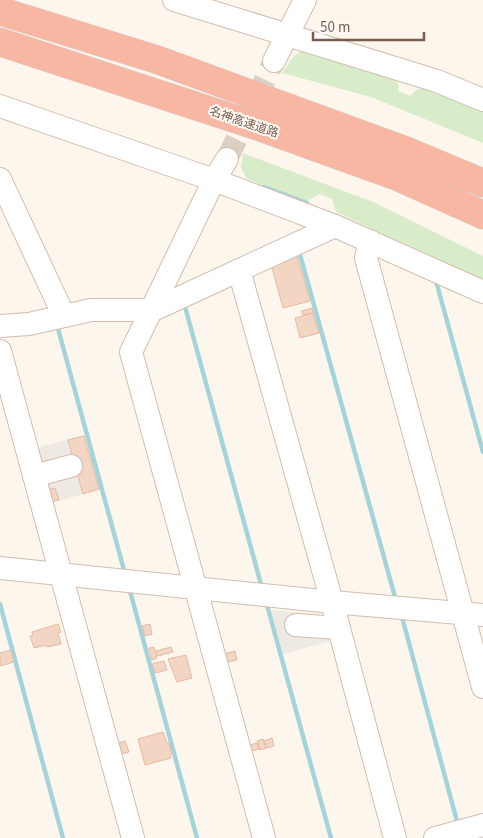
<svg xmlns="http://www.w3.org/2000/svg" width="483" height="838" font-family="'Source Sans 3','Noto Sans JP',sans-serif">
<style>
.industrial{fill:#efe9e4}
.green{fill:#d8ecc9}
.lines{fill:none;stroke-linecap:round;stroke-linejoin:round}
.stream{stroke:#a5d3da;stroke-width:4.5}
.building{fill:#f3d5c3;stroke:#e6bba3}
.minor-tunnel{stroke:#dcd0c4;stroke-width:22;stroke-dasharray:22 11;stroke-linecap:butt}
.minor-casing{stroke:#d1beb0;stroke-width:24}
.highway-casing{stroke:#dad1cd;stroke-width:29}
.minor{stroke:#fff;stroke-width:22}
.highway{stroke:#f7b7a3;stroke-width:28}
.labels{text-anchor:middle;stroke-width:4;stroke-linejoin:round;paint-order:stroke}
.street-label{font-size:12px;fill:#7a5c4d;stroke:#fffaf3}
</style>
<rect width="100%" height="100%" fill="#fdf6ec"/>
<g class="industrial">
<polygon points="84,435 99,490 47,504 32,449"/>
<polygon points="271,610 328,615 335,640 283,654"/>
</g>
<g class="green">
<polygon points="302,50 394,77 399,86 398,91 410,96 415,91 423,87 483,110 483,143 371,97 282,73 293,57"/>
<polygon points="243,153 373,202 483,256 483,281 336,212 332,199 320,194 307,201 247,179 241,167"/>
</g>
<g class="lines">
<g class="stream">
<polyline points="264,187 307,203"/>
<polyline points="299,251 395,597"/>
<polyline points="436,281 483,452"/>
<polyline points="184,303 262,588"/>
<polyline points="57,325 124,570"/>
<polyline points="130,591 197,838"/>
<polyline points="0,604 63,838"/>
<polyline points="267,605 331,838"/>
<polyline points="402,617 458,825"/>
</g>
</g>
<g class="building">
<polygon points="297,256 310,301 283,308 271,264"/>
<polygon points="312,308 313,313 303,315 301,311"/>
<polygon points="313,313 319,333 300,338 295,318"/>
<polygon points="84,436 99,489 83,494 68,440"/>
<polygon points="55,488 59,500 48,502 45,490"/>
<polygon points="58,624 61,632 58,633 61,644 47,647 46,645 34,648 30,636 33,635 32,632"/>
<polygon points="150,624 152,634 145,636 142,626"/>
<polygon points="154,647 157,658 152,660 149,648"/>
<polygon points="171,647 173,652 158,656 156,651"/>
<polygon points="11,650 14,662 0,666 0,653"/>
<polygon points="235,651 237,660 227,662 224,654"/>
<polygon points="186,655 192,678 177,682 168,659"/>
<polygon points="164,661 167,670 155,673 152,664"/>
<polygon points="163,732 167,743 169,743 172,754 170,755 171,758 145,765 138,739"/>
<polygon points="272,738 274,746 266,748 264,741"/>
<polygon points="263,739 266,748 260,750 257,741"/>
<polygon points="125,741 129,752 118,755 115,744"/>
<polygon points="257,743 259,749 251,751 250,745"/>
</g>
<g class="lines">
<polyline class="minor-tunnel" points="227,159 274,61"/>
<defs>
<g id="minor">
<polyline points="174,0 437,81 483,100"/>
<polyline points="274,61 305,0"/>
<polyline points="0,106 214,180 335,226 483,292"/>
<polyline points="227,159 214,180 131,352 264,838"/>
<polyline points="0,179 64,316"/>
<polyline points="370,241 366,258 483,687"/>
<polyline points="239,270 332,602 395,838"/>
<polyline points="0,326 29,324 91,310 153,310 335,226"/>
<polyline points="0,351 133,838"/>
<polyline points="34,476 71,466"/>
<polyline points="0,568 332,602 483,615"/>
<polyline points="296,625 339,628"/>
<polyline points="435,838 483,825"/>
</g>
<g id="highway">
<polyline points="0,11 155,59 404,150 483,183"/>
<polyline points="0,42 260,127 396,176 483,215"/>
</g>
</defs>
<use href="#minor" class="minor-casing"/>
<use href="#highway" class="highway-casing"/>
<use href="#minor" class="minor"/>
<use href="#highway" class="highway"/>
</g>
<g class="labels">
<g class="street-label">
<text transform="translate(244 122) rotate(19)" y="4">名神高速道路</text>
</g>
</g>
<path d="M313 32v8h111v-8" fill="none" stroke="#7a5c4d" stroke-width="2.5"/>
<text x="320" y="32" font-size="15" fill="#7a5c4d" stroke="#fffaf3" stroke-width="4" paint-order="stroke">50 m</text>
</svg>
